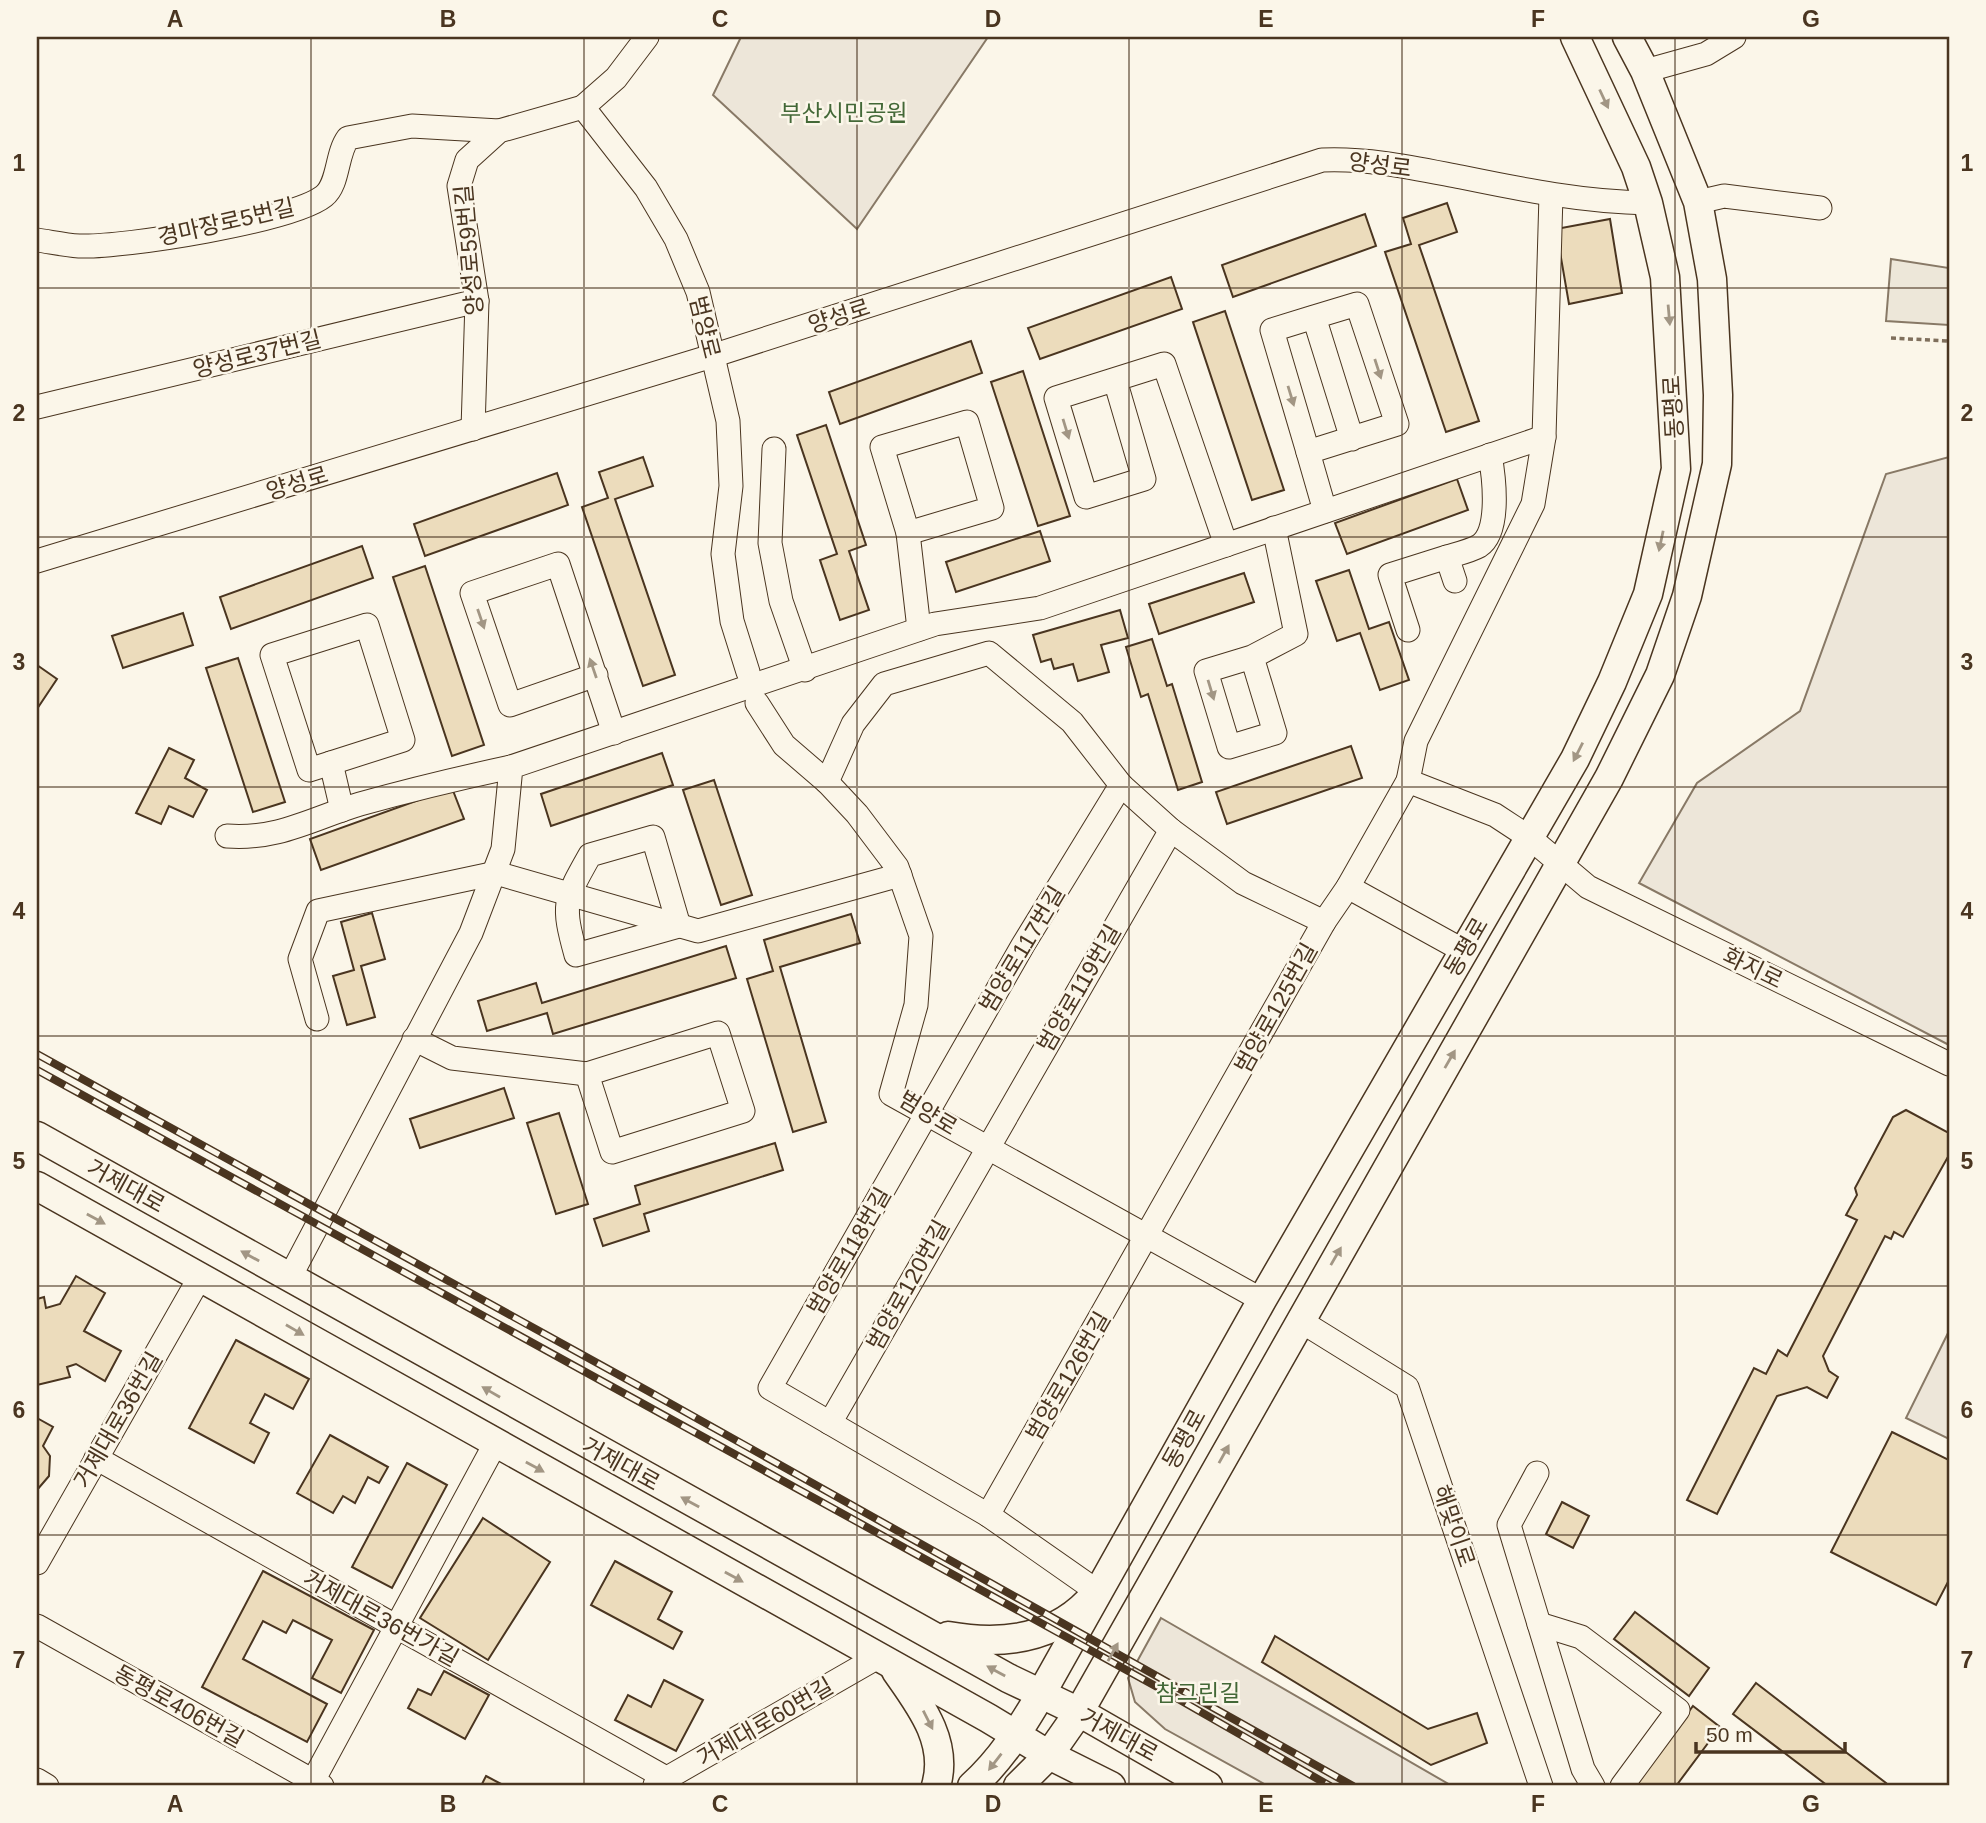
<svg xmlns="http://www.w3.org/2000/svg" width="1986" height="1823" font-family="Arial,'Noto Sans KR',sans-serif">
<style>
.green{fill:#ede6d9;stroke:#887966;stroke-width:2}
.parking{fill:#ede7d9;stroke:#887966;stroke-width:2}
.building{fill:#ecdcbc;stroke:#4a3520;stroke-width:2}
.lines{fill:none;stroke-linecap:round;stroke-linejoin:round}
.minor-casing{stroke:#4a3520;stroke-width:25}
.major-casing{stroke:#4a3520;stroke-width:31}
.path{stroke:#7f6f5c;stroke-width:3.5;stroke-dasharray:5 3.5;stroke-linecap:butt}
.minor{stroke:#fbf6e9;stroke-width:23}
.major{stroke:#fbf6e9;stroke-width:28}
.rail-casing{stroke:#4a3520;stroke-width:8}
.rail{stroke:#fbf6e9;stroke-width:5;stroke-dasharray:16;stroke-linecap:butt}
.oneway{fill:#a29684}
.grid{fill:none;stroke:#4a3520;stroke-width:2;stroke-opacity:0.55}
.labels{text-anchor:middle;stroke-width:5;stroke-linejoin:round;paint-order:stroke}
.park-label{font-size:23px;fill:#436837;stroke:#fbf6e9}
.street-label{font-size:23px;fill:#4a3520;stroke:#fbf6e9}
.neatline{fill:none;stroke:#4a3520;stroke-width:2.5}
.grid-label{font-size:23px;text-anchor:middle;font-weight:bold;fill:#4a3520}
</style>
<rect width="100%" height="100%" fill="#fbf6e9"/>
<g class="green">
<polygon points="741,37 988,37 857,229 713,95"/>
<polygon points="1949,457 1949,1045 1639,883 1697,783 1800,711 1886,474"/>
<polygon points="1949,1331 1949,1439 1906,1418"/>
<polygon points="1161,1618 1452,1786 1268,1786 1165,1729 1135,1702 1128,1678"/>
</g>
<polygon class="parking" points="1891,259 1949,268 1949,325 1886,321"/>
<g class="building">
<polygon points="1447,203 1457,232 1419,245 1479,421 1446,432 1385,252 1411,244 1403,218"/>
<polygon points="1365,214 1376,246 1233,297 1222,265"/>
<polygon points="1610,219 1622,293 1569,304 1556,229"/>
<polygon points="1171,277 1182,309 1040,359 1028,328"/>
<polygon points="1225,311 1284,490 1252,500 1193,322"/>
<polygon points="971,341 982,373 840,424 829,392"/>
<polygon points="1023,371 1070,516 1038,526 991,382"/>
<polygon points="826,425 866,545 849,551 869,610 840,620 820,560 837,554 797,435"/>
<polygon points="643,457 653,486 615,499 675,675 643,686 582,507 608,498 599,472"/>
<polygon points="557,473 568,505 425,556 414,524"/>
<polygon points="1457,479 1468,510 1347,554 1335,523"/>
<polygon points="1040,531 1050,561 956,592 946,562"/>
<polygon points="362,546 373,578 231,629 220,597"/>
<polygon points="425,566 484,745 452,756 393,577"/>
<polygon points="1349,570 1369,629 1389,622 1409,680 1380,690 1360,633 1337,641 1316,581"/>
<polygon points="1244,573 1254,602 1159,634 1149,604"/>
<polygon points="1120,610 1128,638 1101,645 1109,672 1078,681 1073,664 1054,669 1051,659 1041,662 1033,635"/>
<polygon points="183,613 193,645 123,668 112,636"/>
<polygon points="1152,639 1167,686 1172,684 1202,782 1178,790 1148,694 1141,697 1126,647"/>
<polygon points="238,658 285,802 253,812 206,668"/>
<polygon points="37,665 57,679 37,709"/>
<polygon points="1351,746 1362,778 1227,824 1216,792"/>
<polygon points="169,748 194,760 185,778 207,790 193,817 169,806 161,824 136,813"/>
<polygon points="662,753 673,785 551,826 541,794"/>
<polygon points="714,780 752,895 721,905 683,790"/>
<polygon points="452,788 464,819 321,870 310,839"/>
<polygon points="372,913 385,959 361,966 375,1017 347,1025 333,976 354,970 341,922"/>
<polygon points="851,914 860,943 780,967 826,1122 793,1132 747,979 773,971 764,940"/>
<polygon points="726,946 736,978 553,1034 547,1013 487,1031 478,1001 536,983 542,1003"/>
<polygon points="504,1088 514,1118 420,1148 410,1119"/>
<polygon points="1906,1110 1949,1133 1949,1155 1903,1237 1894,1232 1891,1239 1885,1236 1823,1356 1829,1371 1838,1377 1827,1398 1807,1387 1777,1396 1717,1514 1687,1500 1754,1368 1766,1374 1778,1350 1787,1356 1857,1220 1846,1215 1857,1195 1855,1188 1893,1117"/>
<polygon points="559,1113 588,1204 556,1214 527,1123"/>
<polygon points="775,1143 783,1170 644,1214 649,1231 603,1246 594,1219 640,1204 635,1186"/>
<polygon points="76,1276 105,1293 84,1331 121,1351 105,1381 76,1364 67,1367 70,1377 37,1385 37,1299 44,1297 46,1308 60,1304"/>
<polygon points="236,1340 309,1379 293,1409 265,1394 250,1423 269,1433 254,1463 189,1428"/>
<polygon points="37,1418 53,1427 43,1446 50,1456 49,1476 37,1490"/>
<polygon points="1892,1432 1949,1460 1949,1580 1936,1605 1831,1552"/>
<polygon points="330,1435 388,1467 379,1483 368,1477 355,1503 343,1496 333,1513 297,1493"/>
<polygon points="407,1463 447,1485 392,1588 352,1567"/>
<polygon points="1562,1502 1589,1516 1573,1548 1546,1534"/>
<polygon points="483,1518 550,1562 488,1660 420,1618"/>
<polygon points="615,1561 672,1592 658,1619 682,1632 673,1649 591,1605"/>
<polygon points="263,1571 374,1630 341,1693 312,1678 332,1640 293,1620 286,1633 263,1621 243,1659 327,1704 307,1742 202,1687"/>
<polygon points="1635,1612 1709,1668 1689,1696 1614,1639"/>
<polygon points="1275,1636 1428,1729 1477,1713 1487,1743 1431,1765 1262,1662"/>
<polygon points="444,1671 489,1695 465,1739 408,1708 418,1689 431,1695"/>
<polygon points="664,1680 703,1700 676,1751 615,1720 628,1695 651,1707"/>
<polygon points="1756,1683 1886,1783 1884,1786 1828,1786 1733,1714"/>
<polygon points="1693,1706 1720,1727 1676,1786 1633,1786"/>
<polygon points="486,1776 505,1786 481,1786"/>
</g>
<g class="lines">
<defs>
<g id="minor">
<polyline points="647,37 616,78 583,107 646,188 676,239 698,292 728,421 731,486 723,554 732,621 748,672"/>
<polyline points="1645,71 1706,54 1734,37"/>
<polyline points="1551,195 1544,437 1533,504 1416,741 1408,781 1495,815 1530,838 1588,887 1949,1064"/>
<polyline points="1698,202 1724,196 1820,208"/>
<path d="M37,240C51,242 65,245 79,246C122,248 293,221 324,196C339,184 336,154 348,138L412,126L499,131"/>
<polyline points="1314,317 1357,304 1397,424 1308,452 1272,330 1314,317 1352,439"/>
<polyline points="1115,380 1144,479 1086,497 1056,398 1164,364 1226,545"/>
<polyline points="37,407 477,301"/>
<polygon points="967,422 992,508 908,533 882,447"/>
<polyline points="473,429 477,301 459,186 467,160 499,131 583,107"/>
<polyline points="774,449 770,543 781,601 805,670"/>
<polyline points="1308,452 1325,511"/>
<polyline points="908,533 919,629"/>
<path d="M37,561L712,356L1322,160C1370,158 1414,168 1461,177C1524,190 1585,202 1648,203"/>
<path d="M1455,581L1447,557C1457,554 1470,551 1479,546C1501,532 1494,477 1490,455"/>
<polygon points="367,625 403,740 309,770 272,655"/>
<polyline points="1408,630 1390,575 1447,557"/>
<polyline points="1252,657 1275,733 1229,747 1206,671 1252,657 1296,634 1274,528"/>
<polyline points="596,675 510,705 472,593 558,564 614,733"/>
<polyline points="757,703 784,745 827,782 857,814 897,867 921,936 916,1005 891,1094 1262,1300"/>
<polyline points="331,763 342,810"/>
<polyline points="827,782 853,724 884,684 989,653 1072,722 1121,785 1171,830 1243,883 1324,922"/>
<path d="M227,836C279,840 313,818 360,804C410,790 460,778 511,767"/>
<path d="M653,837L679,926L576,955C562,904 564,901 590,855Z"/>
<polyline points="1348,887 1464,951"/>
<polyline points="317,1019 300,959 318,911 496,873 698,931 900,875"/>
<polygon points="718,1033 743,1111 612,1152 587,1074"/>
<polyline points="414,1039 452,1058 587,1074"/>
<polyline points="290,1277 471,933 503,849 511,767 935,624 1040,608 1544,437"/>
<polyline points="1299,1320 1407,1387 1541,1786"/>
<polyline points="830,1423 1171,830"/>
<polyline points="96,1458 666,1778"/>
<polyline points="1537,1473 1509,1525 1583,1769 1593,1786"/>
<polyline points="988,1515 1324,922 1348,887 1408,781"/>
<polyline points="37,1563 200,1277"/>
<polyline points="1098,1592 988,1515 770,1388 1023,945 1121,785"/>
<polyline points="1539,1624 1581,1637 1678,1710 1622,1786"/>
<polyline points="37,1626 322,1786"/>
<polyline points="37,1780 47,1786"/>
<polyline points="313,1781 495,1444"/>
<polyline points="655,1785 878,1657"/>
</g>
<g id="major">
<polyline points="37,1136 1008,1678 1079,1712 1208,1786"/>
<polyline points="37,1186 988,1718 1049,1755 1111,1786"/>
<path d="M948,1636C999,1645 1051,1640 1088,1602"/>
<path d="M896,1671C920,1705 949,1742 936,1786"/>
<path d="M972,1786C1001,1760 1021,1728 1041,1694L1262,1300L1575,759L1612,682L1648,594L1676,469L1665,277L1648,203L1636,167L1575,37"/>
<polyline points="1018,1786 1049,1755 1079,1712 1609,778 1660,675 1687,596 1717,464 1718,395 1712,279 1698,202 1645,71 1627,37"/>
</g>
</defs>
<use href="#minor" class="minor-casing"/>
<use href="#major" class="major-casing"/>
<polyline class="path" points="1891,338 1949,341"/>
<use href="#minor" class="minor"/>
<use href="#major" class="major"/>
<defs>
<g id="rail">
<polyline points="37,1054 648,1391 1353,1786"/>
<polyline points="37,1070 1159,1688 1330,1786"/>
</g>
</defs>
<use href="#rail" class="rail-casing"/>
<use href="#rail" class="rail"/>
</g>
<defs><path id="oneway-solid" d="M-6-.8H1V-3.2L6.5 0L1 3.2V.8H-6Z" transform="scale(1.75)"/></defs>
<g class="oneway">
<use href="#oneway-solid" transform="translate(1604 99) rotate(65)"/>
<use href="#oneway-solid" transform="translate(1669 315) rotate(85)"/>
<use href="#oneway-solid" transform="translate(1378 369) rotate(72)"/>
<use href="#oneway-solid" transform="translate(1291 396) rotate(73)"/>
<use href="#oneway-solid" transform="translate(1066 429) rotate(73)"/>
<use href="#oneway-solid" transform="translate(1661 541) rotate(102)"/>
<use href="#oneway-solid" transform="translate(481 619) rotate(71)"/>
<use href="#oneway-solid" transform="translate(593 668) rotate(-109)"/>
<use href="#oneway-solid" transform="translate(1211 690) rotate(73)"/>
<use href="#oneway-solid" transform="translate(1578 752) rotate(117)"/>
<use href="#oneway-solid" transform="translate(1450 1059) rotate(-60)"/>
<use href="#oneway-solid" transform="translate(96 1219) rotate(29)"/>
<use href="#oneway-solid" transform="translate(250 1256) rotate(-151)"/>
<use href="#oneway-solid" transform="translate(1336 1256) rotate(-60)"/>
<use href="#oneway-solid" transform="translate(295 1330) rotate(30)"/>
<use href="#oneway-solid" transform="translate(491 1392) rotate(-150)"/>
<use href="#oneway-solid" transform="translate(1224 1454) rotate(-61)"/>
<use href="#oneway-solid" transform="translate(535 1467) rotate(29)"/>
<use href="#oneway-solid" transform="translate(690 1502) rotate(-151)"/>
<use href="#oneway-solid" transform="translate(734 1577) rotate(29)"/>
<use href="#oneway-solid" transform="translate(1113 1652) rotate(-61)"/>
<use href="#oneway-solid" transform="translate(996 1671) rotate(-151)"/>
<use href="#oneway-solid" transform="translate(928 1720) rotate(63)"/>
<use href="#oneway-solid" transform="translate(995 1762) rotate(128)"/>
</g>
<path class="grid" d="M311,37V1786M584,37V1786M857,37V1786M1129,37V1786M1402,37V1786M1675,37V1786M37,288H1949M37,537H1949M37,787H1949M37,1036H1949M37,1286H1949M37,1535H1949"/>
<g class="labels">
<g class="park-label">
<text x="844" y="121">부산시민공원</text>
<text x="1198" y="1701">참그린길</text>
</g>
<g class="street-label">
<text transform="translate(1380 165) rotate(7)" y="8">양성로</text>
<text transform="translate(226 222) rotate(-13)" y="8">경마장로5번길</text>
<text transform="translate(469 250) rotate(-95)" y="8">양성로59번길</text>
<text transform="translate(839 316) rotate(-18)" y="8">양성로</text>
<text transform="translate(705 327) rotate(76)" y="8">범양로</text>
<text transform="translate(257 354) rotate(-14)" y="8">양성로37번길</text>
<text transform="translate(1673 407) rotate(-93)" y="8">동평로</text>
<text transform="translate(297 483) rotate(-17)" y="8">양성로</text>
<text transform="translate(1466 947) rotate(-60)" y="8">동평로</text>
<text transform="translate(1022 949) rotate(-59)" y="8">범양로117번길</text>
<text transform="translate(1753 968) rotate(26)" y="8">화지로</text>
<text transform="translate(1079 988) rotate(-60)" y="8">범양로119번길</text>
<text transform="translate(1276 1008) rotate(-61)" y="8">범양로125번길</text>
<text transform="translate(928 1113) rotate(31)" y="8">범양로</text>
<text transform="translate(126 1186) rotate(29)" y="8">거제대로</text>
<text transform="translate(849 1251) rotate(-60)" y="8">범양로118번길</text>
<text transform="translate(908 1285) rotate(-61)" y="8">범양로120번길</text>
<text transform="translate(1068 1376) rotate(-60)" y="8">범양로126번길</text>
<text transform="translate(118 1420) rotate(-60)" y="8">거제대로36번길</text>
<text transform="translate(1184 1439) rotate(-61)" y="8">동평로</text>
<text transform="translate(621 1464) rotate(29)" y="8">거제대로</text>
<text transform="translate(1454 1526) rotate(71)" y="8">해맞이로</text>
<text transform="translate(381 1618) rotate(29)" y="8">거제대로36번가길</text>
<text transform="translate(179 1706) rotate(29)" y="8">동평로406번길</text>
<text transform="translate(765 1722) rotate(-30)" y="8">거제대로60번길</text>
<text transform="translate(1119 1735) rotate(29)" y="8">거제대로</text>
</g>
</g>
<rect width="1986" height="1823" fill="none" stroke="#fbf6e9" stroke-width="77"/>
<path d="M1696 1742v10h149v-10" fill="none" stroke="#4a3520" stroke-width="3.5"/>
<text x="1706" y="1742" font-size="21" fill="#4a3520" stroke="#fbf6e9" stroke-width="5" paint-order="stroke">50 m</text>
<rect x="38" y="38" width="1910" height="1746" class="neatline"/>
<g class="grid-label">
<text x="175" y="27">A</text>
<text x="448" y="27">B</text>
<text x="720" y="27">C</text>
<text x="993" y="27">D</text>
<text x="1266" y="27">E</text>
<text x="1538" y="27">F</text>
<text x="1811" y="27">G</text>
<text x="19" y="171">1</text>
<text x="1967" y="171">1</text>
<text x="19" y="421">2</text>
<text x="1967" y="421">2</text>
<text x="19" y="670">3</text>
<text x="1967" y="670">3</text>
<text x="19" y="919">4</text>
<text x="1967" y="919">4</text>
<text x="19" y="1169">5</text>
<text x="1967" y="1169">5</text>
<text x="19" y="1418">6</text>
<text x="1967" y="1418">6</text>
<text x="19" y="1668">7</text>
<text x="1967" y="1668">7</text>
<text x="175" y="1812">A</text>
<text x="448" y="1812">B</text>
<text x="720" y="1812">C</text>
<text x="993" y="1812">D</text>
<text x="1266" y="1812">E</text>
<text x="1538" y="1812">F</text>
<text x="1811" y="1812">G</text>
</g>
</svg>
